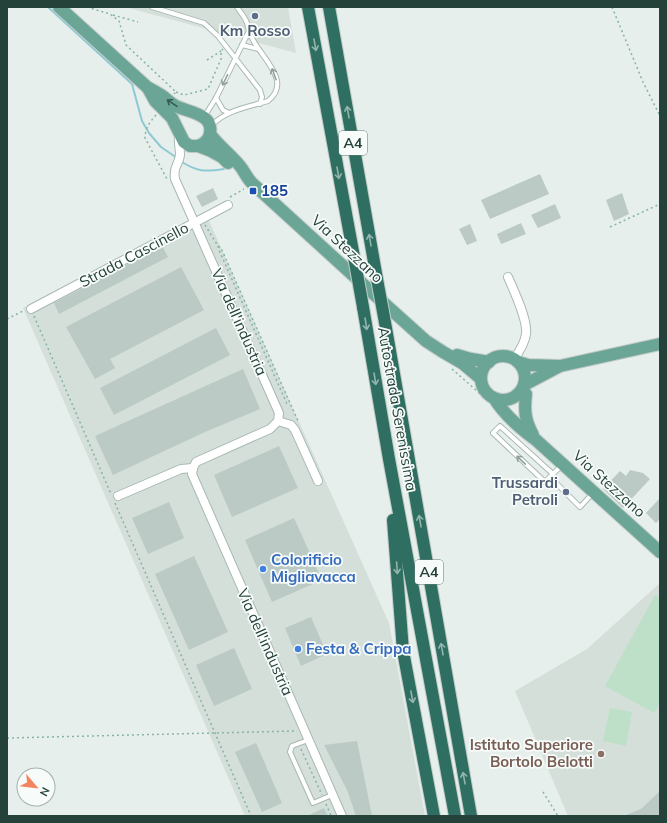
<svg xmlns="http://www.w3.org/2000/svg" width="667" height="823" font-family="Mulish,sans-serif">
<style>
.built{fill:#d4dfda}
.green{fill:#bfe0c8}
.lines{fill:none;stroke-linecap:round;stroke-linejoin:round}
.stream{stroke:#8ec9d4;stroke-width:2}
.building{fill:#bbcac4}
.lane-casing{stroke:#a8b8b2;stroke-width:6}
.street-casing{stroke:#a8b8b2;stroke-width:10}
.primary-casing{stroke:#c2cac8;stroke-width:14}
.highway-casing{stroke:#c2cac8;stroke-width:14}
.path{stroke:#86b3a5;stroke-width:1.5;stroke-dasharray:2 3;stroke-linecap:butt}
.lane{stroke:#fff;stroke-width:4}
.street{stroke:#fff;stroke-width:8}
.primary{stroke:#6aa596;stroke-width:12}
.highway{stroke:#2f6f62;stroke-width:12}
.highway-bridge-casing{stroke:#c2cac8;stroke-width:14;stroke-linecap:butt}
.highway-bridge{stroke:#2f6f62;stroke-width:12}
.oneway{stroke:#93b5ae}
.oneway2{stroke:#92a09c}
.oneway3{stroke:#365b51}
.service-dot{fill:#5c6f8a;stroke:#f7fbf9;stroke-width:1.5}
.transit-dot{fill:#1a4fb4;stroke:#f7fbf9;stroke-width:1.5}
.shop-dot{fill:#3f7fe0;stroke:#f7fbf9;stroke-width:1.5}
.education-dot{fill:#8d6e63;stroke:#f7fbf9;stroke-width:1.5}
.labels{text-anchor:middle;stroke-width:3.5;stroke-linejoin:round;paint-order:stroke}
.shield{fill:#f7fbf9;stroke:#637a73;stroke-width:1}
.shield-label{font-size:14px;font-weight:bold;fill:#24423a}
.service-label{font-size:15px;font-weight:bold;fill:#4e5e75;stroke:#f7fbf9}
.transit-label{font-size:15px;font-weight:bold;fill:#164399;stroke:#f7fbf9;text-anchor:start}
.street-label{font-size:15px;fill:#24423a;stroke:#f7fbf9}
.shop-label{font-size:15px;font-weight:bold;fill:#366cbe;stroke:#f7fbf9;text-anchor:start}
.education-label{font-size:15px;font-weight:bold;fill:#785e54;stroke:#f7fbf9;text-anchor:end}
</style>
<rect width="100%" height="100%" fill="#e6efeb"/>
<g class="built">
<polygon points="125,7 288,7 296,53"/>
<polygon points="206,214 389,623 425,816 245,816 23,308"/>
<polygon points="660,583 660,816 568,816 515,691 587,649"/>
</g>
<g class="green">
<polygon points="655,595 660,598 660,702 654,713 605,686"/>
<polygon points="610,708 632,712 626,746 603,741"/>
</g>
<g class="lines">
<g class="stream">
<polyline points="48,7 132,84 142,121 149,133 161,147 177,158"/>
<path d="M180,161C198,172 204,172 224,169"/>
</g>
</g>
<g class="building">
<polygon points="540,174 549,194 490,219 481,200"/>
<polygon points="213,188 218,199 202,207 196,196"/>
<polygon points="622,193 629,214 614,221 606,200"/>
<polygon points="555,204 561,218 538,228 531,215"/>
<polygon points="521,223 526,234 501,244 497,234"/>
<polygon points="470,224 477,241 467,245 459,229"/>
<polygon points="162,246 168,257 59,314 54,303"/>
<polygon points="181,267 204,310 110,359 115,368 95,379 66,327"/>
<polygon points="216,328 230,355 114,415 100,388"/>
<polygon points="243,369 260,409 205,432 113,475 95,436"/>
<polygon points="279,446 298,488 232,517 214,475"/>
<polygon points="630,470 643,473 650,479 623,508 603,489 620,471 626,476"/>
<polygon points="660,498 660,519 656,523 646,513"/>
<polygon points="169,502 184,538 148,554 132,518"/>
<polygon points="294,518 322,580 272,602 245,540"/>
<polygon points="194,556 228,632 189,650 155,574"/>
<polygon points="311,617 327,654 301,666 285,628"/>
<polygon points="234,648 252,689 214,706 196,665"/>
<polygon points="357,741 372,816 356,816 347,790 324,745"/>
<polygon points="256,743 282,803 262,812 235,752"/>
<polygon points="660,791 660,816 623,816 641,809"/>
<polygon points="324,808 328,816 307,816"/>
</g>
<g class="lines">
<defs>
<g id="lane">
<polyline points="152,7 204,23 218,36 260,90 262,97 260,104"/>
<polyline points="242,45 258,49"/>
<polyline points="216,98 223,110 229,113"/>
<polyline points="204,117 216,98 248,33"/>
<path d="M212,125C226,110 249,107 268,101C292,82 263,59 253,40C249,33 249,30 247,23C245,17 240,12 237,7"/>
<polyline points="561,466 550,477 580,507 593,493"/>
<polyline points="550,477 545,482 493,433 500,426 553,474"/>
<polyline points="308,740 292,746 290,752 313,803 332,795"/>
</g>
<g id="street">
<path d="M179,136C178,142 180,148 180,155C179,165 173,165 175,179L279,413L278,421L270,429L196,462L193,468L192,474L342,816"/>
<path d="M508,277C514,291 528,320 526,334C525,343 519,352 514,359"/>
<polyline points="31,309 228,205"/>
<polyline points="278,421 291,425 295,430 318,481"/>
<polyline points="118,496 181,469 193,468"/>
</g>
<g id="primary">
<path d="M59,7L147,87C152,90 157,92 161,95C166,98 169,102 174,105C185,112 214,113 210,133C209,140 204,144 198,146"/>
<polyline points="149,90 155,101 172,118 184,142 190,146 198,146 211,151 222,157 228,163"/>
<path d="M210,134C219,146 231,155 240,166C245,172 247,179 253,184L377,297L426,341L443,352L462,363L481,379"/>
<polyline points="457,355 471,359 489,362"/>
<circle cx="503" cy="378" r="22"/>
<polyline points="518,362 528,365 560,366 660,344"/>
<polyline points="524,385 558,367"/>
<path d="M522,390L526,394C524,411 525,420 533,435"/>
<path d="M494,398C504,415 521,429 536,440L660,552"/>
</g>
<g id="highway">
<polyline points="308,7 354,257"/>
<polyline points="329,7 377,279"/>
<polyline points="363,307 389,459 455,816"/>
<polyline points="386,328 471,816"/>
<polyline points="393,520 403,651 434,816"/>
</g>
</defs>
<use href="#lane" class="lane-casing"/>
<use href="#street" class="street-casing"/>
<use href="#primary" class="primary-casing"/>
<use href="#highway" class="highway-casing"/>
<g class="path">
<polyline points="87,7 110,14 119,21 126,45 176,92 174,94"/>
<polyline points="612,7 643,82 660,116"/>
<polyline points="113,15 138,22"/>
<polyline points="207,60 221,51"/>
<polyline points="176,92 184,95 208,89 221,59 221,51 223,49"/>
<path d="M156,115C150,122 145,128 145,138L167,179"/>
<polyline points="230,197 244,189"/>
<polyline points="205,225 218,246 221,248 298,421"/>
<polyline points="610,227 660,204"/>
<polyline points="218,246 219,250 287,404"/>
<polyline points="34,316 111,494"/>
<polyline points="7,319 23,311"/>
<polyline points="452,369 485,398"/>
<polyline points="115,503 251,816"/>
<polyline points="7,738 297,731"/>
<polyline points="301,749 322,795"/>
<polyline points="543,792 558,816"/>
<polyline points="326,804 331,816"/>
</g>
<use href="#lane" class="lane"/>
<use href="#street" class="street"/>
<use href="#primary" class="primary"/>
<use href="#highway" class="highway"/>
<defs>
<g id="highway-bridge">
<polyline points="354,257 363,307"/>
<polyline points="377,279 386,328"/>
</g>
</defs>
<use href="#highway-bridge" class="highway-bridge-casing"/>
<use href="#highway-bridge" class="highway-bridge"/>
</g>
<defs><path id="oneway-shaft" d="M-6 0H5M1.5-3L5.5 0L1.5 3" fill="none" stroke-width="1.6" stroke-linecap="round" stroke-linejoin="round"/></defs>
<g class="oneway">
<use href="#oneway-shaft" transform="translate(315 45) rotate(80)"/>
<use href="#oneway-shaft" transform="translate(348 112) rotate(-100)"/>
<use href="#oneway-shaft" transform="translate(338 173) rotate(80)"/>
<use href="#oneway-shaft" transform="translate(370 240) rotate(-100)"/>
<use href="#oneway-shaft" transform="translate(366 324) rotate(81)"/>
<use href="#oneway-shaft" transform="translate(375 379) rotate(81)"/>
<use href="#oneway-shaft" transform="translate(420 521) rotate(-100)"/>
<use href="#oneway-shaft" transform="translate(397 568) rotate(86)"/>
<use href="#oneway-shaft" transform="translate(442 649) rotate(-100)"/>
<use href="#oneway-shaft" transform="translate(412 697) rotate(79)"/>
<use href="#oneway-shaft" transform="translate(464 778) rotate(-100)"/>
</g>
<g class="oneway2">
<use href="#oneway-shaft" transform="translate(274 74) rotate(-110)"/>
<use href="#oneway-shaft" transform="translate(225 80) rotate(116)"/>
<use href="#oneway-shaft" transform="translate(521 460) rotate(-137)"/>
</g>
<use class="oneway3" href="#oneway-shaft" transform="translate(172 103) rotate(-146)"/>
<g class="service-dot">
<circle cx="255" cy="16" r="4"/>
<circle cx="566" cy="492" r="4"/>
</g>
<rect class="transit-dot" x="249" y="187" width="8" height="8" rx="2"/>
<g class="shop-dot">
<circle cx="263" cy="569" r="4"/>
<circle cx="298" cy="649" r="4"/>
</g>
<circle class="education-dot" cx="601" cy="754" r="4"/>
<g class="labels">
<g class="shield">
<rect x="339" y="131" width="28" height="24" rx="3"/>
<rect x="415" y="560" width="28" height="24" rx="3"/>
</g>
<g class="shield-label">
<text x="353" y="148">A4</text>
<text x="429" y="577">A4</text>
</g>
<g class="service-label">
<text x="255" y="36">Km Rosso</text>
<text x="558" y="488" text-anchor="end">Trussardi<tspan x="558" dy="17">Petroli</tspan></text>
</g>
<g class="transit-label">
<text x="261" y="196">185</text>
</g>
<g class="street-label">
<text transform="translate(347 249) rotate(43)" y="5">Via Stezzano</text>
<text transform="translate(134 255) rotate(-28)" y="5">Strada Cascinello</text>
<text transform="translate(239 322) rotate(66)" y="5">Via dell'industria</text>
<text transform="translate(397 409) rotate(80)" y="5">Autostrada Serenissima</text>
<text transform="translate(609 484) rotate(42)" y="5">Via Stezzano</text>
<text transform="translate(265 642) rotate(66)" y="5">Via dell'industria</text>
</g>
<g class="shop-label">
<text x="271" y="565">Colorificio<tspan x="271" dy="17">Migliavacca</tspan></text>
<text x="306" y="654">Festa &amp; Crippa</text>
</g>
<g class="education-label">
<text x="593" y="750">Istituto Superiore<tspan x="593" dy="17">Bortolo Belotti</tspan></text>
</g>
</g>
<rect width="667" height="823" fill="none" stroke="#24423a" stroke-width="16"/>
<g transform="translate(36 787) rotate(118)"><circle r="19" fill="#f7fbf9" stroke="#a3b1ad"/>
<path d="M0-3L7 15L0 10L-7 15Z" fill="#f4845f"/>
<text y="-6" font-size="11" font-weight="bold" text-anchor="middle" fill="#24423a">N</text>
</g>
</svg>
